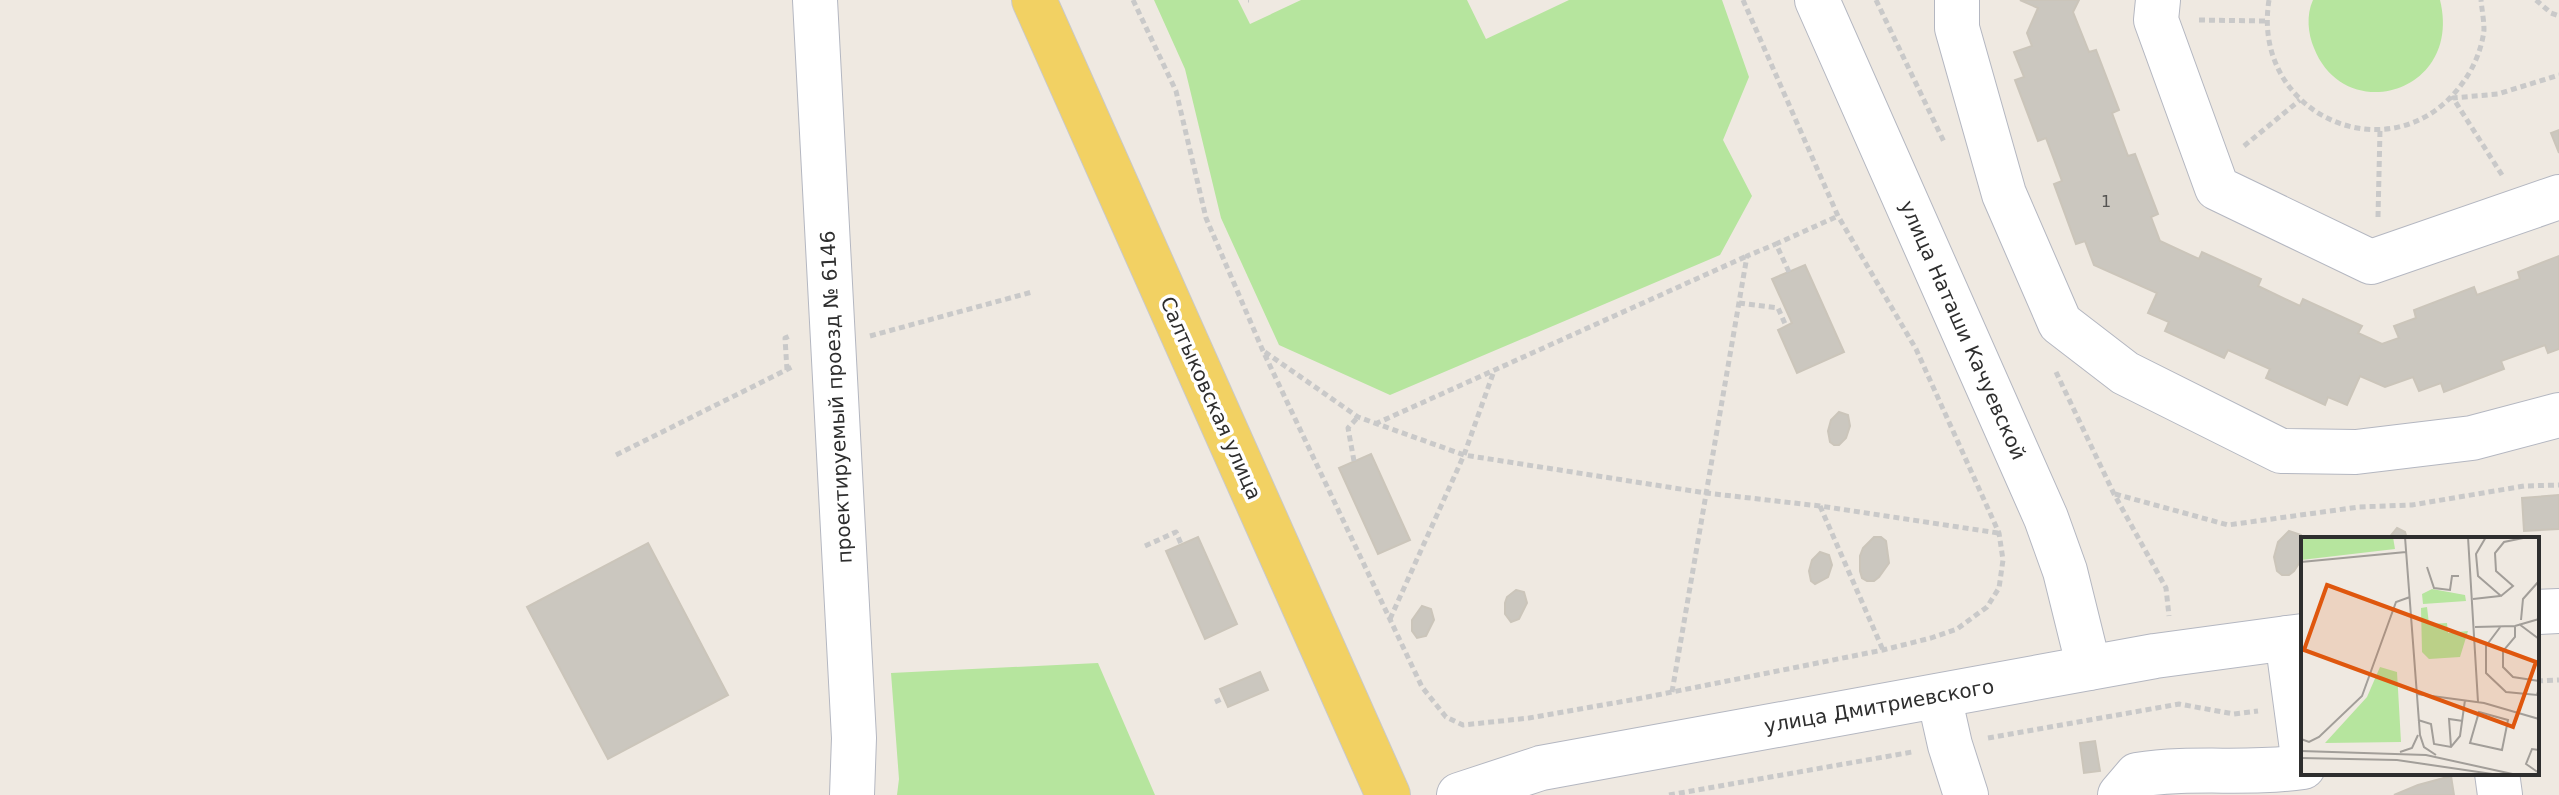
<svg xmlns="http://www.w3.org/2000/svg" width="2559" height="795" font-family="'DejaVu Sans',sans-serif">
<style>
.green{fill:#b6e59e}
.building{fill:#cbc7bf;stroke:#cbc5ba;stroke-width:2}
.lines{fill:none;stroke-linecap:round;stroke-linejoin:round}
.minor-casing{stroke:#b4b7c1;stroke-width:46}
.major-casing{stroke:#c9c9c9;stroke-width:46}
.path{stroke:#c9c9c9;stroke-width:5;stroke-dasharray:6 4;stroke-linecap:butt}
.minor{stroke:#fff;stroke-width:44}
.major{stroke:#f2d163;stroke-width:44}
.labels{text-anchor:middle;stroke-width:7;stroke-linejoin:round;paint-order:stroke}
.number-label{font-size:16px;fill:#555452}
.street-label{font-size:20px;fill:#2e2e2e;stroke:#fff}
.inset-road{fill:none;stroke:#a29e99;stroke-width:2}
.view{fill:#df570e;fill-opacity:0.15;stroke:#df570e;stroke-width:4}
.inset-edge{fill:none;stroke:#2e2e2e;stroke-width:4}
</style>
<rect width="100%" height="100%" fill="#efe9e1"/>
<g class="green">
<polygon points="1154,0 1238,0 1250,24 1301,0 1467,0 1486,39 1569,0 1722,0 1749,77 1723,140 1752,196 1720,255 1390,395 1279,345 1221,218 1185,69"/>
<path d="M2313,0H2440C2463,93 2345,127 2314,48C2308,34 2306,15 2313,0Z"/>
<polygon points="1098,663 1155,795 897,795 899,779 891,673"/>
</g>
<g class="building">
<polygon points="2020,0 2079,0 2073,12 2089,52 2096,50 2119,110 2112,113 2128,156 2135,154 2158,214 2151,217 2160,241 2199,259 2202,252 2261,279 2258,286 2300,306 2303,299 2362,326 2358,333 2382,344 2399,338 2394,326 2416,318 2414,310 2474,287 2477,295 2520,279 2518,272 2559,256 2559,349 2548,353 2545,345 2501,361 2504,369 2444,392 2441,383 2419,391 2413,377 2385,387 2360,376 2347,405 2328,397 2325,405 2266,378 2270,369 2228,350 2224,358 2165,331 2169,322 2148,313 2157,293 2094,265 2085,241 2076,244 2054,184 2062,181 2046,138 2038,141 2015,80 2024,77 2014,52 2032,46 2027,33 2038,8"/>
<polygon points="2559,130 2559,153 2551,133"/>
<polygon points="1805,265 1844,352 1797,373 1778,330 1792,323 1772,279"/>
<polygon points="1839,412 1848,415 1850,426 1846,438 1839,445 1834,445 1830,442 1828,431 1831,420"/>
<polygon points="1371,454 1410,540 1378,554 1339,468"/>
<polygon points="2559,495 2559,529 2524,531 2522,498"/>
<polygon points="2397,528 2405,532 2407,539 2388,539"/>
<polygon points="2289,531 2301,535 2303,557 2294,571 2289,575 2282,575 2277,571 2274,557 2278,542"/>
<polygon points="1198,537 1237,624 1205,639 1166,551"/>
<polygon points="1874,537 1881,537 1886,541 1889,563 1879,577 1874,581 1867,581 1862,578 1860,571 1860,556 1863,548"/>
<polygon points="648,543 728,695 608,759 527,607"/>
<polygon points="1820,552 1829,555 1832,565 1828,577 1815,584 1811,581 1809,571 1812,560"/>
<polygon points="1516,590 1524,592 1527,603 1519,619 1511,622 1505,614 1505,603 1507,597"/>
<polygon points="1422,606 1431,609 1434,620 1426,636 1417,638 1412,631 1412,620"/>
<polygon points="1260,672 1268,690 1228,707 1220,689"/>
<polygon points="2095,741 2100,771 2084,773 2080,743"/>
<polygon points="2451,776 2454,795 2394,795 2418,785"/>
</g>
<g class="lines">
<defs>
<g id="minor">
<polyline points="815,0 854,738 852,795"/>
<polyline points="1817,0 2046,518 2065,571 2089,668"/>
<polyline points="1957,0 1957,28 2004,194 2060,323 2125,373 2281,451 2356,452 2472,438 2559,415"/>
<polyline points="2158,0 2156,20 2217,188 2371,262 2559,197"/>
<polyline points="2537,612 2559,611"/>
<polyline points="2287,638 2303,757"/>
<polyline points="1939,696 1950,745 1966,795"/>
<polyline points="2497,773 2500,795"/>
<polyline points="1459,795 1541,768 2155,656 2303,636"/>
<path d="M2120,795L2137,775C2194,766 2247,775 2303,767"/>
</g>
<polyline id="major" points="1034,0 1388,795"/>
</defs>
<use href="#minor" class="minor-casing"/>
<use href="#major" class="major-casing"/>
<g class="path">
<polyline points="1133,0 1176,91 1206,218 1263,351 1422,687 1446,717 1463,725 1529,718 1637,699 1883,650 1931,638 1957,629 1987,607 1999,588 2003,560 1999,533 1916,349 1838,216 1743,0"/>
<polyline points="1248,0 1249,0"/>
<polyline points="1876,0 1945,144"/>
<path d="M2269,0C2250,117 2396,179 2464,81C2474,67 2482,48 2484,30C2484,21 2482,10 2481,0"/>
<polyline points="2536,0 2551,13 2559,16"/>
<polyline points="2199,20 2266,21"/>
<polyline points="2244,146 2300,100"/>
<polyline points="2502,175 2453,98 2498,94 2559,75"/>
<polyline points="2378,217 2380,130"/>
<polyline points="1789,272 1776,244 1838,216"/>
<polyline points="1739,303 1778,308 1786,326"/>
<polyline points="870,336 1032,292"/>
<polyline points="1265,352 1358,417 1464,455 1706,493 1820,506 1998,533"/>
<polyline points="787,370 785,338 792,335"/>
<polyline points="2056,372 2114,494 2166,588 2169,616"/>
<polyline points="1375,424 1747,256"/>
<polyline points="616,455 794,366"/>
<polyline points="1354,461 1348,428 1358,417"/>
<polyline points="2115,494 2228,525 2359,507 2412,505 2524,486 2559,485"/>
<polyline points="1820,506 1883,650"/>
<polyline points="1145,546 1176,532 1181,544"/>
<polyline points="1390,619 1464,455 1494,371"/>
<polyline points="2537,681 2559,680"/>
<polyline points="1672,692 1747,256 1776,244"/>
<polyline points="1215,702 1224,698"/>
<polyline points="1988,738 2179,704 2234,714 2258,711"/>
<polyline points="1669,795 1912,752"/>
</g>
<use href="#minor" class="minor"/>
<use href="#major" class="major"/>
</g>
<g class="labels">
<g class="number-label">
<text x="2106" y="207">1</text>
</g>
<g class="street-label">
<text transform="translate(1963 330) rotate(66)" y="7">улица Наташи Качуевской</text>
<text transform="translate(836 397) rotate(-93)" y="7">проектируемый проезд № 6146</text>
<text transform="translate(1211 398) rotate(66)" y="7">Салтыковская улица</text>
<text transform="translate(1879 706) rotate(-10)" y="7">улица Дмитриевского</text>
</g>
</g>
<g transform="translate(2301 537)">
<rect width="238" height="238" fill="#efe9e1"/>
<path d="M0,0H92L94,12L0,23ZM131,52L164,58L165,64L122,67L121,57ZM126,70L128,87L146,86L147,96L167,94L159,120L128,122L121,115L120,71ZM79,130L96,135L100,205L24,206L66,160Z" fill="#b6e59e"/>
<path class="inset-road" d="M104,0L119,198L123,210L135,218M167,0L177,165M185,0L175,17L177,39L200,59L212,49L195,34L194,16L203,5L227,0M0,25L105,15M126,30L133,51L149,53L151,39H158M172,62L199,59M220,83L222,62L238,44M218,87L238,102M200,89L185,109V136L205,155L236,158L238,151M214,89V100L202,114V130L212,140L238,144M174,90L214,89L238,82M116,157L183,166L238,182M178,175L207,183L201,213L169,206ZM117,183L130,187L133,207L150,210L159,199L164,163M0,202L8,205L18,200L61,159L95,65L109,60M150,210L148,182L162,184M238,213L231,212L225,227L238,236M0,214L125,218L216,238M99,215L111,211L117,198M0,221L96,223L198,238"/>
<path class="view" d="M26,48L235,125L212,190L3,113Z"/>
<rect width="238" height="238" class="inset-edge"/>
</g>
</svg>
